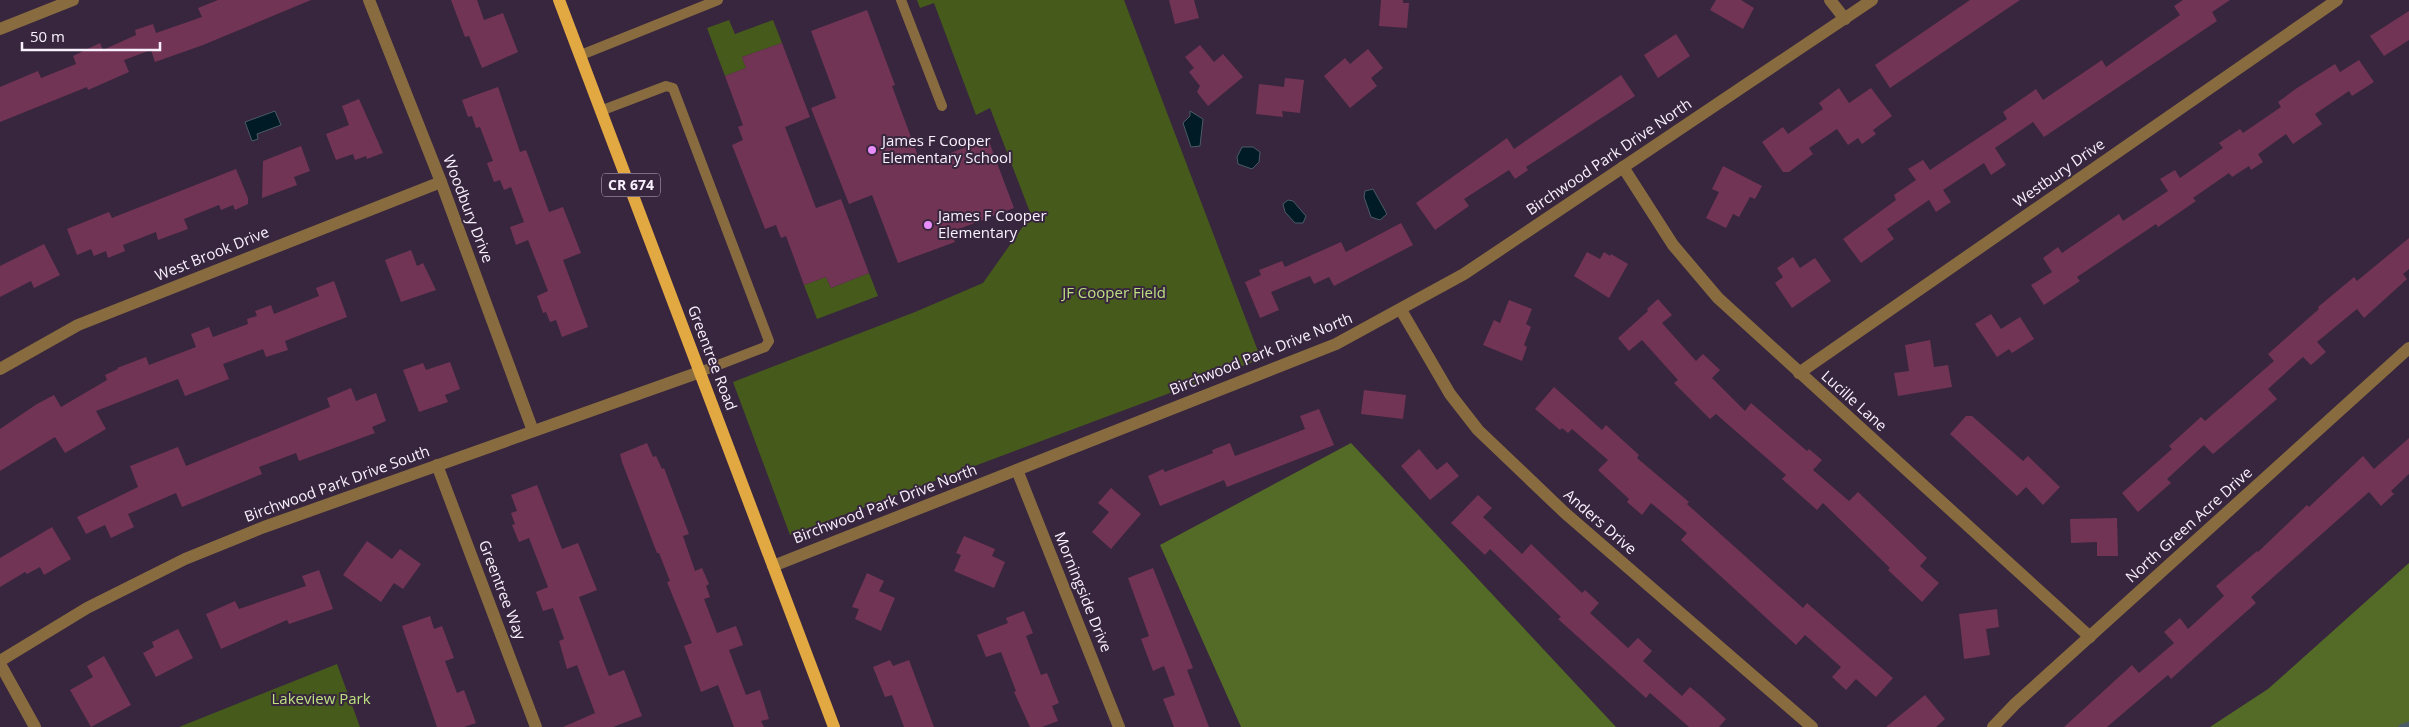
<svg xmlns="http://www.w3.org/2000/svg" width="2409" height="727" font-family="'Open Sans',sans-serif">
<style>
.green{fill:#465a1c}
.forest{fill:#546b27}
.water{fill:#011b26;stroke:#4b5b66}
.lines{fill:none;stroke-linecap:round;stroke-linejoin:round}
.stream{stroke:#4b5b66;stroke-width:5.5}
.building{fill:#723454}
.lane{stroke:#886c3f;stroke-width:10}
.street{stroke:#886c3f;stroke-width:12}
.primary{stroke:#e2a943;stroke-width:12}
.poi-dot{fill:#ea8dfc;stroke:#37263e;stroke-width:2}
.labels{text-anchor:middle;stroke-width:4;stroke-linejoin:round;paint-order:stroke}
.shield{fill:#37263e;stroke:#bfb3c4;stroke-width:1}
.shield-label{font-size:14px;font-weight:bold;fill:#f9f0fd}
.poi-label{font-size:15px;fill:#f9f0fd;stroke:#37263e;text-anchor:start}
.street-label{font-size:15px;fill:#f9f0fd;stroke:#37263e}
.park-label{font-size:15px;fill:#bde081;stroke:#37263e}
</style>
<rect width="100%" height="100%" fill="#37263e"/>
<g class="green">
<polygon points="917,0 1124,0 1261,359 790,535 733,382 915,312 983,283 1031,215 990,108 976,115 934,3 920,8"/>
<polygon points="729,20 735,34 773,20 782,43 742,57 746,68 725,76 707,28"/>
<polygon points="869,273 878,296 817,319 804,285 826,277 831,288"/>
<polygon points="337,664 360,727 179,727"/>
</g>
<g class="forest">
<polygon points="1351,443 1616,727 1241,727 1160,545"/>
<polygon points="2409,563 2409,727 2210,727 2268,689"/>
</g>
<g class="water">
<polygon points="275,111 281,125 257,134 258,139 252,141 245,122"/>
<polygon points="1190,111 1203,119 1200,146 1191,147 1183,123 1190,116"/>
<polygon points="1242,147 1253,147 1260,152 1259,162 1252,169 1238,164 1237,157"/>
<polygon points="1373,189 1387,214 1380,220 1371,217 1364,197 1365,191"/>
<polygon points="1288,200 1293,201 1306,216 1303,223 1295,223 1285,212 1283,204"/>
</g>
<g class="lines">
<polyline class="stream" points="2401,727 2409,724"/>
</g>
<g class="building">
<polygon points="218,0 311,0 203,45 155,62 151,50 124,60 129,72 88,90 87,87 0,122 0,87 38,71 41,78 76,64 73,56 100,43 103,50 136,35 135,30 153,24 156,33 202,17 198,8"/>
<polygon points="451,0 477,0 484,20 503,13 518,52 482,68 469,36 465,37"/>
<polygon points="1169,0 1194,0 1199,18 1175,24"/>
<polygon points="1381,0 1403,0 1403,3 1409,3 1407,28 1379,26"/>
<polygon points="1716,0 1741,0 1754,8 1743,29 1710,10"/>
<polygon points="1970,0 2020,0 1890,88 1875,65"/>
<polygon points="2183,0 2230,0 2212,12 2217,21 2044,137 2033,122 1995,148 2006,165 1991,175 1984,163 1943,190 1951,202 1936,212 1929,200 1887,229 1894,239 1861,263 1843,239 1896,200 1894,195 1916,180 1908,169 1923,160 1930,170 2007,119 2003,112 2036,89 2043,100 2102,60 2106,67 2180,15 2174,6"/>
<polygon points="867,10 895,85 892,86 921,164 988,139 1014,208 951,232 955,242 898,263 872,195 849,204 811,108 836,98 811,31"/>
<polygon points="2409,11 2409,40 2384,56 2370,36"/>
<polygon points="1676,34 1690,56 1658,78 1644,55"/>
<polygon points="782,43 810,117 785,127 816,208 841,199 869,273 831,288 826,277 804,285 786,236 781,238 776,225 765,229 732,145 743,140 738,127 743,125 725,76 746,68 742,57"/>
<polygon points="1200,45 1214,62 1223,54 1243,77 1208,106 1197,92 1200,86 1189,72 1194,68 1185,57"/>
<polygon points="1368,49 1383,68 1371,78 1377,86 1350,108 1324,76 1345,58 1350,64"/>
<polygon points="2359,60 2374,82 2352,96 2349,91 2315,114 2322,124 2293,144 2286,134 2258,154 2263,162 2251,170 2249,166 2232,177 2229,173 2193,198 2196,201 2158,227 2156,224 2077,277 2080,281 2044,305 2031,285 2052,272 2043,258 2058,247 2062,253 2119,214 2123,221 2168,191 2160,179 2175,170 2180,178 2223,148 2219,143 2240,129 2243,133 2281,107 2278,102 2297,88 2335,64 2340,72"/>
<polygon points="1621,75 1635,96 1526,167 1528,170 1515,179 1509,170 1464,199 1469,206 1435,230 1416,203 1507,138 1514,149"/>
<polygon points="1285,78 1304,80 1300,113 1282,111 1283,117 1256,114 1259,84 1284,87"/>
<polygon points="498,87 520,152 526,150 549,212 563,207 581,253 563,260 588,327 562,337 556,320 550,322 546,312 543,313 537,296 548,291 528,240 516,245 510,227 524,222 511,187 504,190 500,180 494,182 487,163 493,161 480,127 476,128 472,116 468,117 462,100"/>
<polygon points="1839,88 1849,103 1871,88 1892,116 1873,130 1876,134 1862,144 1858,138 1848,145 1837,129 1809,148 1813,154 1789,172 1783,172 1762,142 1783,127 1788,134 1823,109 1819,103"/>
<polygon points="359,99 383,153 367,159 366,156 355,160 353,154 336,160 326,134 349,125 342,106"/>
<polygon points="301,146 310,171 294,177 297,185 262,198 263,161"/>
<polygon points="1723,166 1762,186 1755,199 1750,197 1739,217 1733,214 1726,228 1706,218 1719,192 1712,189"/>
<polygon points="236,169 248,198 248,204 235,210 233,205 221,210 219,205 184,219 188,229 158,240 156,232 123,245 125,251 108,258 106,251 94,256 91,249 77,255 67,229 109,212 112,218"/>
<polygon points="1401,223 1413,245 1334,286 1329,277 1314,284 1310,276 1271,292 1279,310 1260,318 1245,282 1261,275 1259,270 1282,261 1285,267 1341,242 1346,252"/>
<polygon points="2409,238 2409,269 2403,274 2407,279 2364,318 2357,309 2317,342 2326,352 2311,365 2303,357 2268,389 2277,399 2213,454 2204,445 2167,479 2171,483 2138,512 2122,493 2172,449 2169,446 2201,417 2205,421 2274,361 2268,354 2319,309 2318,307 2354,277 2357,281"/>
<polygon points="44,244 60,275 34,288 31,281 0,297 0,266"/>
<polygon points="411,250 417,266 423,263 436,290 401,302 385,260"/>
<polygon points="1587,252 1600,259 1604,252 1610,256 1611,254 1628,264 1609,298 1574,276"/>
<polygon points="1793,257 1800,268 1815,258 1831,281 1792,308 1775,283 1783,277 1777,268"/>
<polygon points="334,281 347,317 285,341 288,350 266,357 263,349 223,364 229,379 185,396 178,379 96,411 106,429 65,453 55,437 0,471 0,429 37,404 54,395 61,407 107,380 105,375 118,369 117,368 146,357 149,365 196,347 191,334 209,327 213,337 248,324 247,319 257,316 255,311 271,305 274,314 319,296 316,288"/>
<polygon points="1658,299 1672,315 1662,323 1696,361 1703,354 1720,370 1712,378 1745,411 1751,403 1807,451 1809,449 1822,460 1813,470 1849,501 1858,492 1927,558 1920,566 1939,583 1922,602 1888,570 1890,568 1823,503 1817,510 1782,479 1786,475 1716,414 1710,419 1674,383 1678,380 1642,340 1629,351 1618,338 1648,311 1647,309"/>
<polygon points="1509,300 1532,309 1526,324 1531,327 1524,345 1527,347 1522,361 1483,345 1494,320 1500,323"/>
<polygon points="1991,314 2001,329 2020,317 2034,339 2012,353 2009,349 1997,357 1975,324"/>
<polygon points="1930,340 1934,367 1948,365 1952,387 1898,396 1894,373 1909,371 1905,345"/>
<polygon points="450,362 460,389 445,395 448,402 419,412 403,370 423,363 426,370"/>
<polygon points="1554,387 1602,430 1606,425 1639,455 1637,458 1689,502 1687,504 1803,608 1807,603 1893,678 1876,697 1856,679 1846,690 1832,677 1841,667 1805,635 1796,645 1681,540 1687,533 1651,503 1642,515 1627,502 1629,499 1598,470 1608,460 1572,429 1568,433 1562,428 1560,430 1535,409"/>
<polygon points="351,388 356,401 376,393 386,421 372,427 375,433 299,461 296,453 259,467 262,474 182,507 176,493 128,514 134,527 111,538 105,525 86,534 77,517 138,487 130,466 178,447 186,466 330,407 327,398"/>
<polygon points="1364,390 1406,395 1403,419 1361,414"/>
<polygon points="1319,409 1334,445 1227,487 1224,480 1160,506 1148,476 1163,469 1165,472 1213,453 1212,450 1230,443 1235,456 1259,447 1305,429 1300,416"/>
<polygon points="1966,416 1972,416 2023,461 2028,456 2060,487 2043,505 2026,487 2017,496 1950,434"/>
<polygon points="2409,438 2409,474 2391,491 2394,494 2381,506 2369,492 2251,597 2256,603 2211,643 2171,679 2168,675 2107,727 2064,727 2132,665 2139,673 2174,643 2164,632 2180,618 2188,629 2224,596 2216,586 2257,551 2258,552 2307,505 2309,507 2363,456 2374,469"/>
<polygon points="647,443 653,457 656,456 662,469 664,468 689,534 683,536 695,571 702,568 709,584 706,586 710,597 704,599 717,633 736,626 743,645 729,650 746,695 760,690 769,719 761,721 764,727 734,727 718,685 701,692 684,646 692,643 667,582 670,581 659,553 657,553 622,462 620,454"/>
<polygon points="1419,449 1437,470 1447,462 1459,476 1430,500 1401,466"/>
<polygon points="537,485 562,549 578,543 597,590 579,597 609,676 624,670 642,716 613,727 563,727 595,713 577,665 567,669 559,641 564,639 553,608 543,611 536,592 548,587 529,538 519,542 512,525 515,524 511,513 517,511 511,495"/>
<polygon points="1111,488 1141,514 1111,549 1092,532 1109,512 1098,503"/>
<polygon points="1478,495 1492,508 1483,517 1522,554 1531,544 1582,593 1585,590 1599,603 1590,613 1628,648 1638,638 1652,651 1643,661 1682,696 1690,687 1702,697 1726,719 1719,727 1689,727 1650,693 1646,698 1558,619 1561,617 1490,549 1485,555 1451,523"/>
<polygon points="2117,518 2118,556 2097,556 2097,542 2071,543 2070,519"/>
<polygon points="52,527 71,559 44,575 40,567 27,574 25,572 0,587 0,558"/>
<polygon points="964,536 995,549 992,556 1005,562 994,588 954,571 961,555 956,553"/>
<polygon points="367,541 392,559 400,549 421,564 403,589 394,583 381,602 343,575"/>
<polygon points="1153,568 1193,668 1187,670 1209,727 1174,727 1163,699 1175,695 1164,666 1153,671 1141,639 1149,636 1128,578"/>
<polygon points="319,570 333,609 289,624 287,620 221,649 206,614 235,601 239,609 306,586 302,576"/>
<polygon points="867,573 884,581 879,591 895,598 881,631 855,619 859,609 852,607"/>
<polygon points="1997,609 1999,627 1986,629 1990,655 1964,659 1959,614"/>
<polygon points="1024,611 1033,633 1026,636 1041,675 1047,673 1059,703 1052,706 1058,721 1042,727 1030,727 1014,692 1016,691 1001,652 986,657 977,635 1008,623 1006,618"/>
<polygon points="430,616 434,629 442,626 454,658 445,661 457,693 464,690 476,723 464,727 437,727 402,626"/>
<polygon points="178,629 193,658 156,677 143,653 154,647 152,642"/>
<polygon points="104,656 131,705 91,727 70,690 93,677 87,666"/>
<polygon points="890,660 893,666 909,660 934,727 904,727 892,695 885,697 873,667"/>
<polygon points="1925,695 1945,719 1936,727 1886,727"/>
</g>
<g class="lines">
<g class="lane">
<polyline points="901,0 942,106"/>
<polyline points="581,55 718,0"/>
<polyline points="603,110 666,86 673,88 769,341 765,347 700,372"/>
</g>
<g class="street">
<polyline points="369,0 441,182 533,431"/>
<polyline points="1830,0 1845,19"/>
<polyline points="0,29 73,0"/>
<polyline points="1623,167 1673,245 1718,298 2090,637"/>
<polyline points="1401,310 1450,394 1478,430 1565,513 1812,727"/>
<polyline points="0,369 78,325 441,182"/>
<polyline points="1799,373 2337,0"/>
<polyline points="437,465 536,727"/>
<polyline points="1017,470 1119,727"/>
<polyline points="773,566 1336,344 1464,274 1872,0"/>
<polyline points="0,661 87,608 185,559 264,527 700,372"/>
<polyline points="0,664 35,727"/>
<polyline points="1993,727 2015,704 2409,348"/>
</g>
<polyline class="primary" points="559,0 834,727"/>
</g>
<g class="poi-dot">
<circle cx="872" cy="150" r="5"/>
<circle cx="928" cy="225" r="5"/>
</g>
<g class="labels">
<rect class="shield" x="602" y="173.5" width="58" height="23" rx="4"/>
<g class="shield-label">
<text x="631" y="190">CR 674</text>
</g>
<g class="poi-label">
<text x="882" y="146">James F Cooper<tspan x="882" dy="17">Elementary School</tspan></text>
<text x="938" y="221">James F Cooper<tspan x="938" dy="17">Elementary</tspan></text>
</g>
<g class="street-label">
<text transform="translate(1609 157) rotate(-34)" y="5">Birchwood Park Drive North</text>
<text transform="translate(2059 173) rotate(-35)" y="5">Westbury Drive</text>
<text transform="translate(468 209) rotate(69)" y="5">Woodbury Drive</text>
<text transform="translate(212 254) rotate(-22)" y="5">West Brook Drive</text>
<text transform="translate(1261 354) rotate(-22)" y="5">Birchwood Park Drive North</text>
<text transform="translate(712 358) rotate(69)" y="5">Greentree Road</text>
<text transform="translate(1854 401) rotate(42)" y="5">Lucille Lane</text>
<text transform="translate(337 484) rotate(-20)" y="5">Birchwood Park Drive South</text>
<text transform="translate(885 504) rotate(-21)" y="5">Birchwood Park Drive North</text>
<text transform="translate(1600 522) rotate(41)" y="5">Anders Drive</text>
<text transform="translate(2189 525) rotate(-42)" y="5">North Green Acre Drive</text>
<text transform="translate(502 590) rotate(69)" y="5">Greentree Way</text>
<text transform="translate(1083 592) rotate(68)" y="5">Morningside Drive</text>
</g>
<g class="park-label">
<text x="1114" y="298">JF Cooper Field</text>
<text x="321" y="704">Lakeview Park</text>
</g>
</g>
<path d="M22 42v8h138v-8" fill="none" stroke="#f9f0fd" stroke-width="2.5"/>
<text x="30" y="42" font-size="15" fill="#f9f0fd" stroke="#37263e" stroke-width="4" paint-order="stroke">50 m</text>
</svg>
